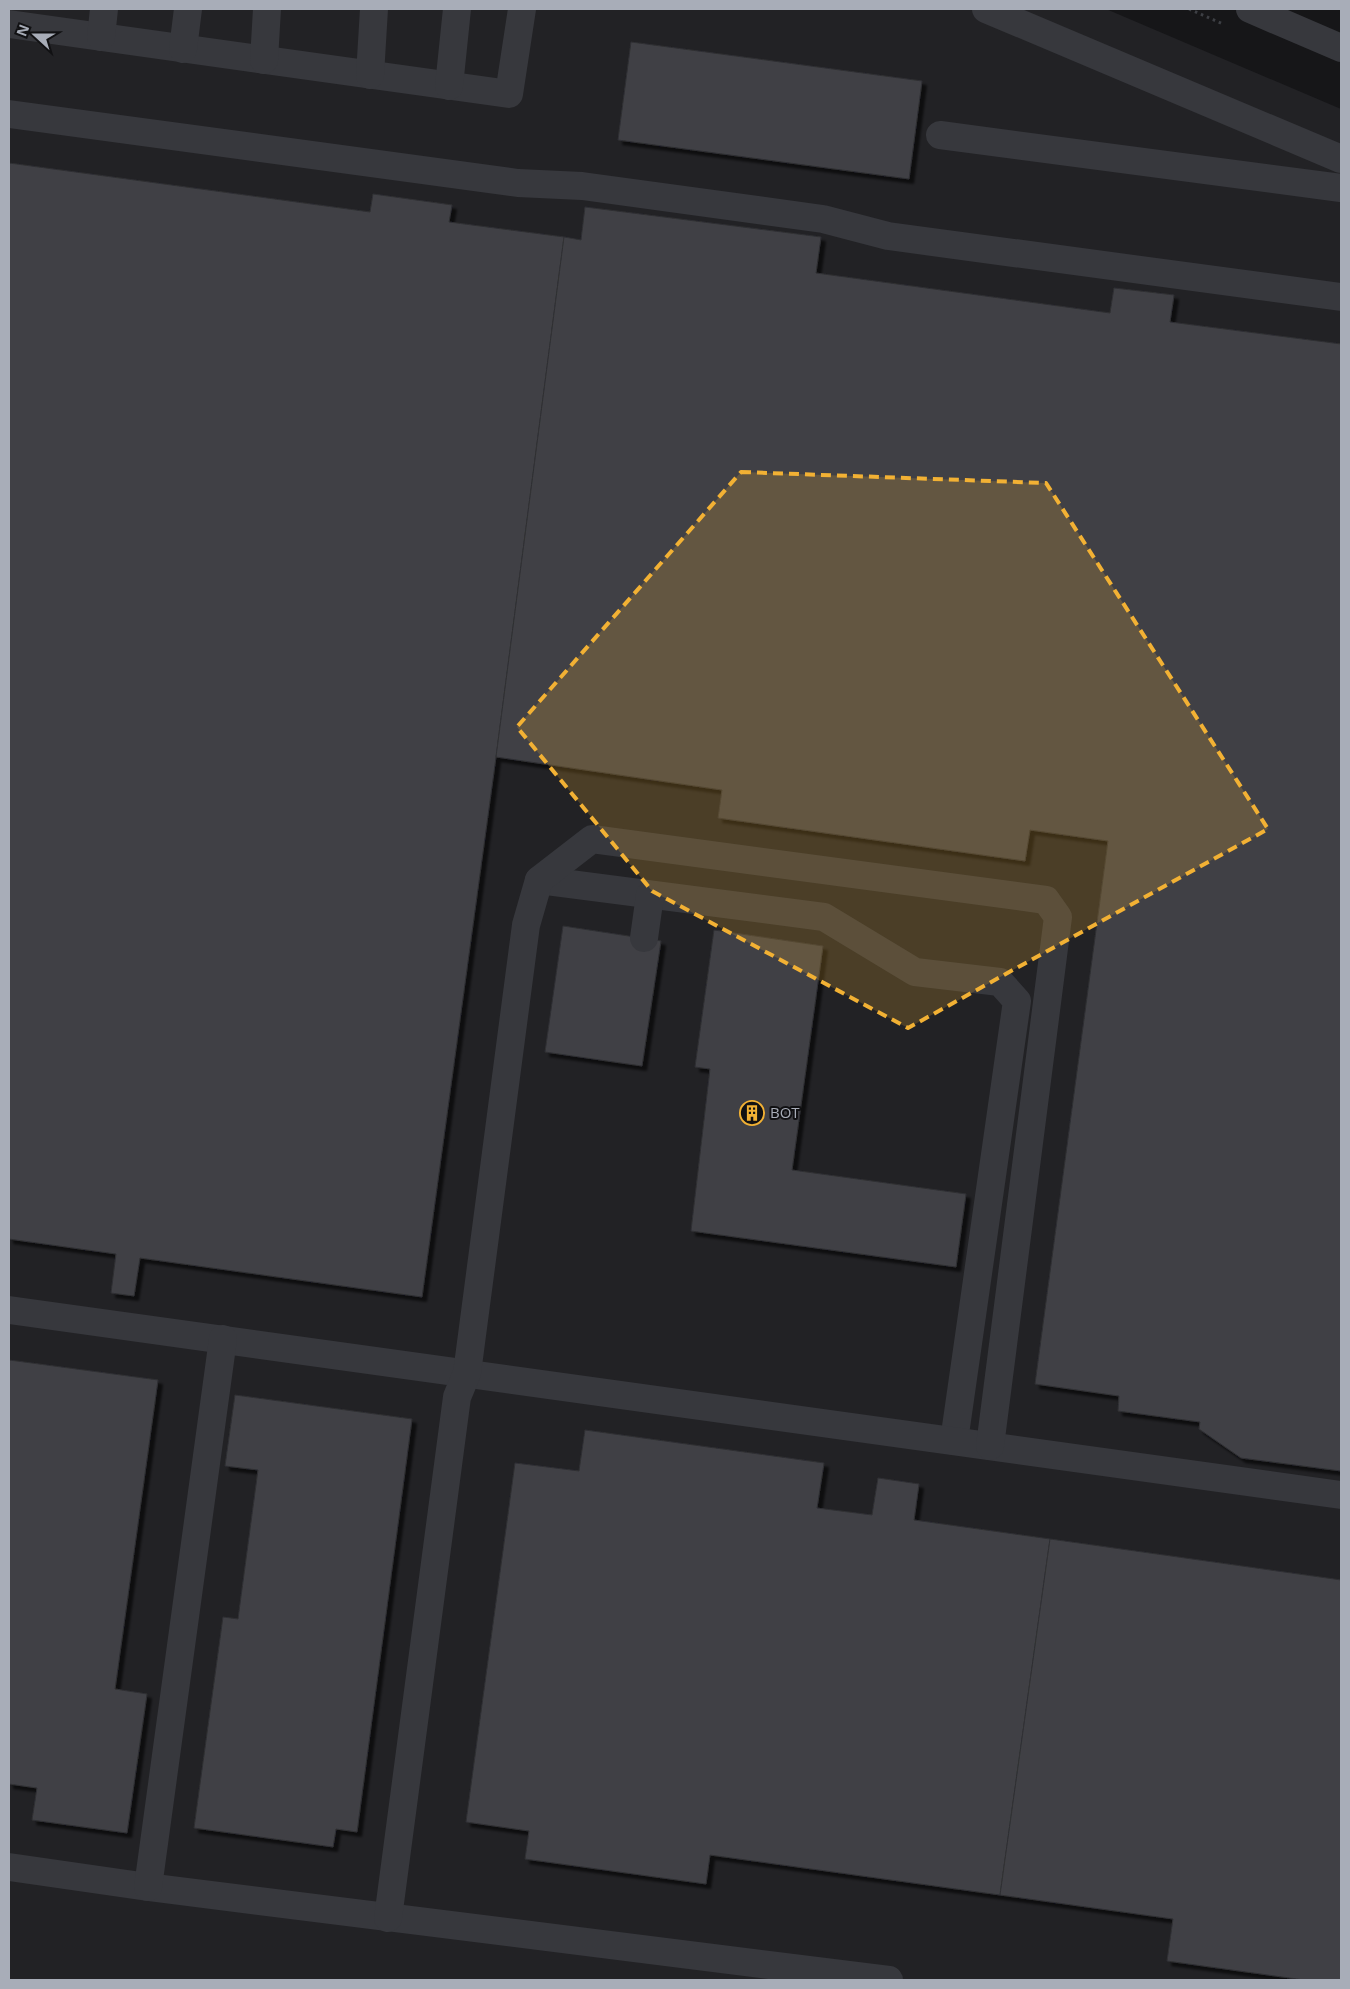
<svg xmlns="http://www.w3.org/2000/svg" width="1350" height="1989" font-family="'Open Sans',sans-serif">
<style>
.built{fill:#222225}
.building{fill:#404145;stroke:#303034;filter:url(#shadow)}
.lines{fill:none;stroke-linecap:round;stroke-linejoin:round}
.path{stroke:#3d3f44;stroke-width:3;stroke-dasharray:2.5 4;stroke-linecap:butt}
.minor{stroke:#37383d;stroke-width:28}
.marked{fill:#f2b134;fill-opacity:0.2;stroke:#f2b134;stroke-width:4;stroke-dasharray:10 6;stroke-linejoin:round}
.labels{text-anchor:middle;stroke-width:4;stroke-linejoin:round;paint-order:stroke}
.poi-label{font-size:15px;fill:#a8adb8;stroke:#111113;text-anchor:start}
</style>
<defs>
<filter id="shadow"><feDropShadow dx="4.5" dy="4.5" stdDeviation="1" flood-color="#0009"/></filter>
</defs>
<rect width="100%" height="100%" fill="#161618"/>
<polygon class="built" points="9,9 1106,9 1341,109 1341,1980 9,1980"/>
<g class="building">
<polygon points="631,42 922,81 909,179 618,140"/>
<polygon points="9,163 370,212 373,194 452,205 449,222 564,237 496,757 422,1297 140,1258 134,1296 111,1293 116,1254 9,1239"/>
<polygon points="585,207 821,237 816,273 1110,313 1114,288 1174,295 1170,322 1341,344 1341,1471 1241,1458 1199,1429 1200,1422 1118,1411 1119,1396 1035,1384 1108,841 1030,830 1025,861 718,818 722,790 496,757 564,237 581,240"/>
<polygon points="563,926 661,941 642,1066 545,1052"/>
<polygon points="714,930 823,946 792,1170 966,1194 956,1267 691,1231 710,1069 695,1067"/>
<polygon points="9,1360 158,1380 115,1689 147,1694 127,1833 32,1820 37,1788 9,1784"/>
<polygon points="235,1395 412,1419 357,1832 336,1829 333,1847 194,1828 223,1617 238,1619 258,1470 225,1466"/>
<polygon points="585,1430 824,1463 817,1508 872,1515 878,1478 919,1484 914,1520 1050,1539 1000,1895 710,1855 706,1884 525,1859 529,1831 466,1822 515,1463 579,1471"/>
<polygon points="1050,1539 1341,1580 1341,1980 1304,1980 1167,1961 1173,1919 1000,1895"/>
</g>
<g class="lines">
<polyline class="path" points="1189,9 1223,24"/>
<g class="minor">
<polyline points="986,9 1341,159"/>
<polyline points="1250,9 1341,48"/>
<polyline points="9,24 509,94 522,9"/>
<polyline points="101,37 104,9"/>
<polyline points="183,49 188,9"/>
<polyline points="264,60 267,9"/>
<polyline points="370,75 374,9"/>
<polyline points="449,86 457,9"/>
<polyline points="9,114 518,183 582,186 823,219 888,236 1341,297"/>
<polyline points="940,135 1341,188"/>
<polyline points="539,880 824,917 915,972 1000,982 1017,1001 954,1441"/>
<polyline points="644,938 650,895"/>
<polyline points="9,1310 1341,1495"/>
<polyline points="9,1867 148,1887 889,1980"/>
<polyline points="148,1887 223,1339"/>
<polyline points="388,1918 457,1397 467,1373 526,925 539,880 592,839 1046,900 1058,917 990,1446"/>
</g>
</g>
<path class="marked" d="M741,472L1046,483L1268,829L908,1028L652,891L517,727Z"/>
<defs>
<symbol id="building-ring" viewBox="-11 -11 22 22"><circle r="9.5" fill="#111113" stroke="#f2b134" stroke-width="1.5"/><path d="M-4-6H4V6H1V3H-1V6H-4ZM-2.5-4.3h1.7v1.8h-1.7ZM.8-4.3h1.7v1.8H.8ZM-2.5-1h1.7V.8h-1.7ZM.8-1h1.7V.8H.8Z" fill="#f2b134"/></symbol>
</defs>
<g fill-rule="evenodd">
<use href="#building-ring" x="738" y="1099" width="28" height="28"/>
</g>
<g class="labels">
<g class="poi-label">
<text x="770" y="1118">BOT</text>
</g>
</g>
<rect width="1350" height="1989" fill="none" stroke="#a8adb8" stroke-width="20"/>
<g transform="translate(35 35) rotate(291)" stroke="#111113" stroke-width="4" paint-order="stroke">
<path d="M0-4L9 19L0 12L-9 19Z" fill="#a8adb8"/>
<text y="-8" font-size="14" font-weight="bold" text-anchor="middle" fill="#a8adb8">N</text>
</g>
</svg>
